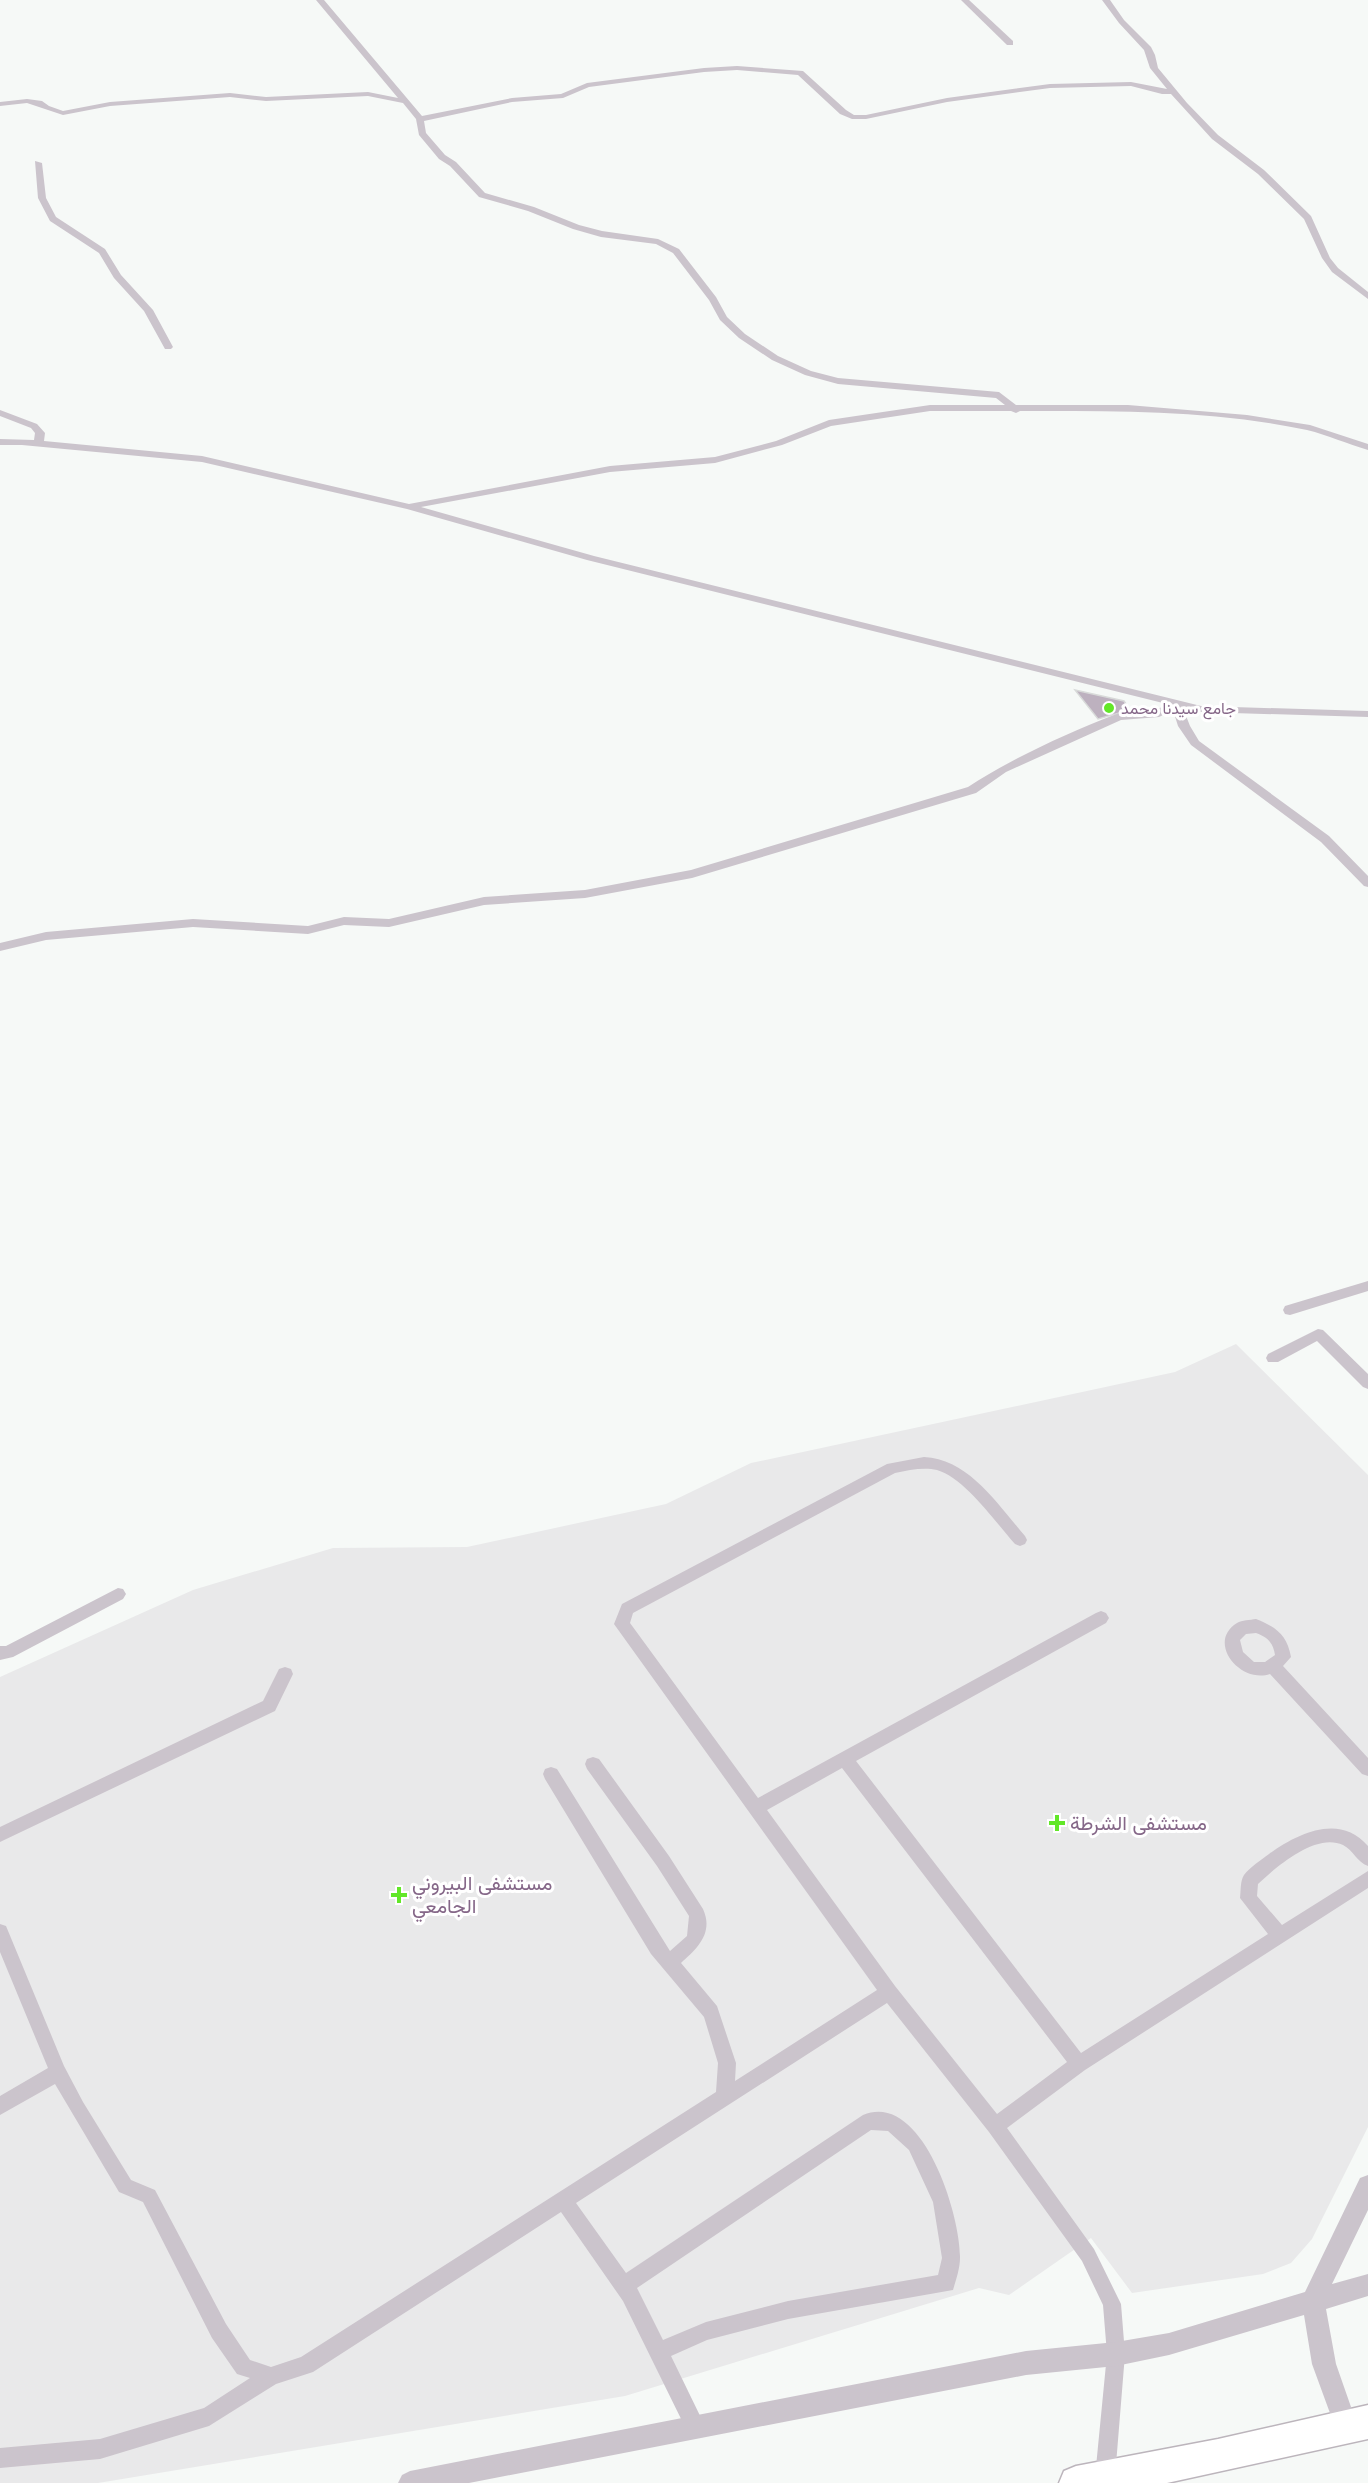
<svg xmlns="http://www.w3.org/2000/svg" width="1368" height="2483" font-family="Inter,Vazirmatn,sans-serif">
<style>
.built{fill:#e9e9ea}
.building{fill:#bdb1bf;stroke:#d8dad9;stroke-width:1.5}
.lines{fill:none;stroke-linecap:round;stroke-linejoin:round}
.motorway-casing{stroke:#bcb5bc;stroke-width:3}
.minor{fill:#cbc4cc;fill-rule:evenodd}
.tertiary{fill:#cbc4cc;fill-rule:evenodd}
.motorway{fill:#fff;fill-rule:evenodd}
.poi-dot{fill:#62e728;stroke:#fff;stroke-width:2}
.labels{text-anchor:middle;stroke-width:6;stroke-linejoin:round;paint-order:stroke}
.poi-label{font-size:16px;fill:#856788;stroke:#fff;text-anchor:start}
.near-poi-label{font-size:20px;fill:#856788;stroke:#fff;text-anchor:start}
</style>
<rect width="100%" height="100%" fill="#f6f9f7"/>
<polygon class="built" points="1236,1344 1368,1475 1368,2127 1312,2239 1291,2263 1263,2274 1132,2293 1091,2238 1009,2295 979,2288 625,2396 98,2483 0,2483 0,1677 193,1590 333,1548 467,1547 666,1504 751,1463 1175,1372"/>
<polygon class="building" points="1075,690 1124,701 1130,710 1098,719"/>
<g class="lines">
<defs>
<polygon id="motorway" points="1368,2405 1368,2439 1167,2483 1059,2483 1064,2471 1076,2466 1218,2439"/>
</defs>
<use href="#motorway" class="motorway-casing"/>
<g class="minor">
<path d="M316,0H324L422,116L512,98L561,94L587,83L704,68L737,66L803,71L846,110L854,115H866L947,98L1050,84L1131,82L1167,89L1150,68L1144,50L1119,23L1102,0H1110L1124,20L1151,47L1155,55L1158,68L1187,103L1218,135L1264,170L1311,216L1330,258L1338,268L1368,292V299L1332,272L1322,258L1304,219L1258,174L1212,139L1171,94H1162L1131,86L1050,88L947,102L866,119H852L840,114L798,75L737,70L704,72L589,87L563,98L512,102L424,121L426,133L445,155L456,162L485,193L534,207L579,225L602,231L658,239L679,249L716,297L727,317L745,334L778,356L811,371L838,378L999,392L1016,405H1128L1247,415L1310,425L1368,444V450C1347,444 1328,435 1307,430C1214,410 1115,411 1020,411L1016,413L1011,411H930L831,426L782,445L715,463L610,472L421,507L594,556L1201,706L1368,711V717L1201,712L1183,708L1190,726L1199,741L1329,836L1368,876V887L1364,886L1321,842L1191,745L1178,726L1173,710L1159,717L1121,720L1006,772L976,793L692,878L585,898L484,905L389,927L344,925L308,934L193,927L46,940L0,951V943L46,932L193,919L308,926L344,917L389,919L484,897L585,890L691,870L968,787C1011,759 1065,734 1114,715C1132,708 1149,716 1167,704L587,560L407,509L202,462L22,445H0V439L34,440L35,433L31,428L0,416V410L37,424L45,433L44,441L202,456L409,504L610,466L715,457L776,441L829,420L930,405H1005L996,398L838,384L805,375L772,360L739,338L720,320L709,300L673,253L656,244L601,237L573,229L528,211L479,197L450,166L439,159L419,135L416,119L403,103L368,96L266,101L230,97L110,106L63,115L27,103L0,106V102L27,99L42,101L49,106L63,111L110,102L230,93L266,97L368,92L398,98Z"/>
<polygon points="961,0 969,0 1013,41 1013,45 1007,45"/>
<polygon points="35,161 42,163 46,198 56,217 105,249 121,275 153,310 173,347 171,349 165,349 144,311 114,278 99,253 50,221 38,198"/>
<polygon points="1368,1281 1368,1291 1290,1315 1285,1314 1283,1310 1285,1306"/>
<polygon points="1318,1329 1323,1330 1368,1374 1368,1389 1363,1387 1317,1341 1278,1362 1268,1362 1266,1358 1268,1354"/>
<path d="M924,1457C969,1459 998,1505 1025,1536L1027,1540L1025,1544L1020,1546L1015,1544C996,1523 965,1478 937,1470C924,1467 909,1470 895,1473L633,1613L630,1623L758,1798L1096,1613L1101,1611L1106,1613L1109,1618L1106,1623L856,1761L1081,2053L1268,1934L1240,1898C1241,1891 1240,1881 1244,1875C1250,1867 1261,1860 1269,1854C1298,1833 1340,1813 1368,1846V1866C1357,1862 1353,1850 1343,1845C1316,1832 1276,1867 1258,1884L1257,1896L1282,1925L1368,1871V1888L1085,2070L1007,2128L1094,2249L1121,2304L1125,2354L1115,2477L1112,2483H1098L1095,2477L1107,2354L1103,2305L1082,2261L989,2132L887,2003L576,2203L626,2273L863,2115C922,2090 961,2215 960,2258C960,2268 956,2280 953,2290L788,2319L707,2340L671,2356L705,2426L702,2433L695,2436L688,2433L623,2301L561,2212L313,2372L276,2384L209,2426L100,2459L0,2468V2448L100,2439L204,2408L250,2378L237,2374L212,2338L143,2202L119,2192L55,2084L0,2115V2096L48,2068L0,1952V1924L6,1926L64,2066L83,2102L131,2180L155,2190L226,2324L250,2360L271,2367L301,2357L716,2092L718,2063L704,2017L651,1954L545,1779L543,1774L545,1769L551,1767L557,1769L670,1951L687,1936L689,1916L657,1866L587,1769L585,1764L587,1759L593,1757L599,1759L669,1856L703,1909C714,1933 697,1949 681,1963L717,2006L736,2063L735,2081L877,1990L614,1624L622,1604L887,1464ZM842,1768L1067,2062L997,2114L895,1986L767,1810ZM871,2130L888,2131L909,2150L933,2202L942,2258L938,2275L788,2301L706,2322L663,2340L637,2288Z"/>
<polygon points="118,1588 123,1589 126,1594 123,1599 13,1657 0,1660 0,1646 6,1646"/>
<path d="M1256,1619C1276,1627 1287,1635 1291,1657L1283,1666L1368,1758V1776L1362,1774L1270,1674C1240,1684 1206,1642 1237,1623C1242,1620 1250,1620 1256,1619ZM1256,1633C1267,1637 1273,1642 1275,1655L1265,1662H1254L1243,1652L1240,1640L1246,1634Z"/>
<polygon points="285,1667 291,1669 293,1674 275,1711 0,1842 0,1827 263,1701 279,1669"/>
</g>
<polygon class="tertiary" points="1368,2175 1368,2210 1332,2284 1368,2274 1368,2296 1326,2309 1336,2364 1358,2427 1354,2435 1346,2439 1338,2435 1312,2364 1304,2315 1169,2355 1116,2366 1026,2375 469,2483 398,2483 402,2475 410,2471 1026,2351 1116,2342 1169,2333 1305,2292 1360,2178"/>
<use href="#motorway" class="motorway"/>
</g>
<g class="poi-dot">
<circle cx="1109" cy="708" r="6"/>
<path d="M1054 1814h6v6h6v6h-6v6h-6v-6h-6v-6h6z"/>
<path d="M396 1886h6v6h6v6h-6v6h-6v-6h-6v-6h6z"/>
</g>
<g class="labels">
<g class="poi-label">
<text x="1121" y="714">جامع سيدنا محمد</text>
</g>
<g class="near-poi-label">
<text x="1070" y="1830">مستشفى الشرطة</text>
<text x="412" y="1890">مستشفى البيروني<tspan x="412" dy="23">الجامعي</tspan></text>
</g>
</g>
</svg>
